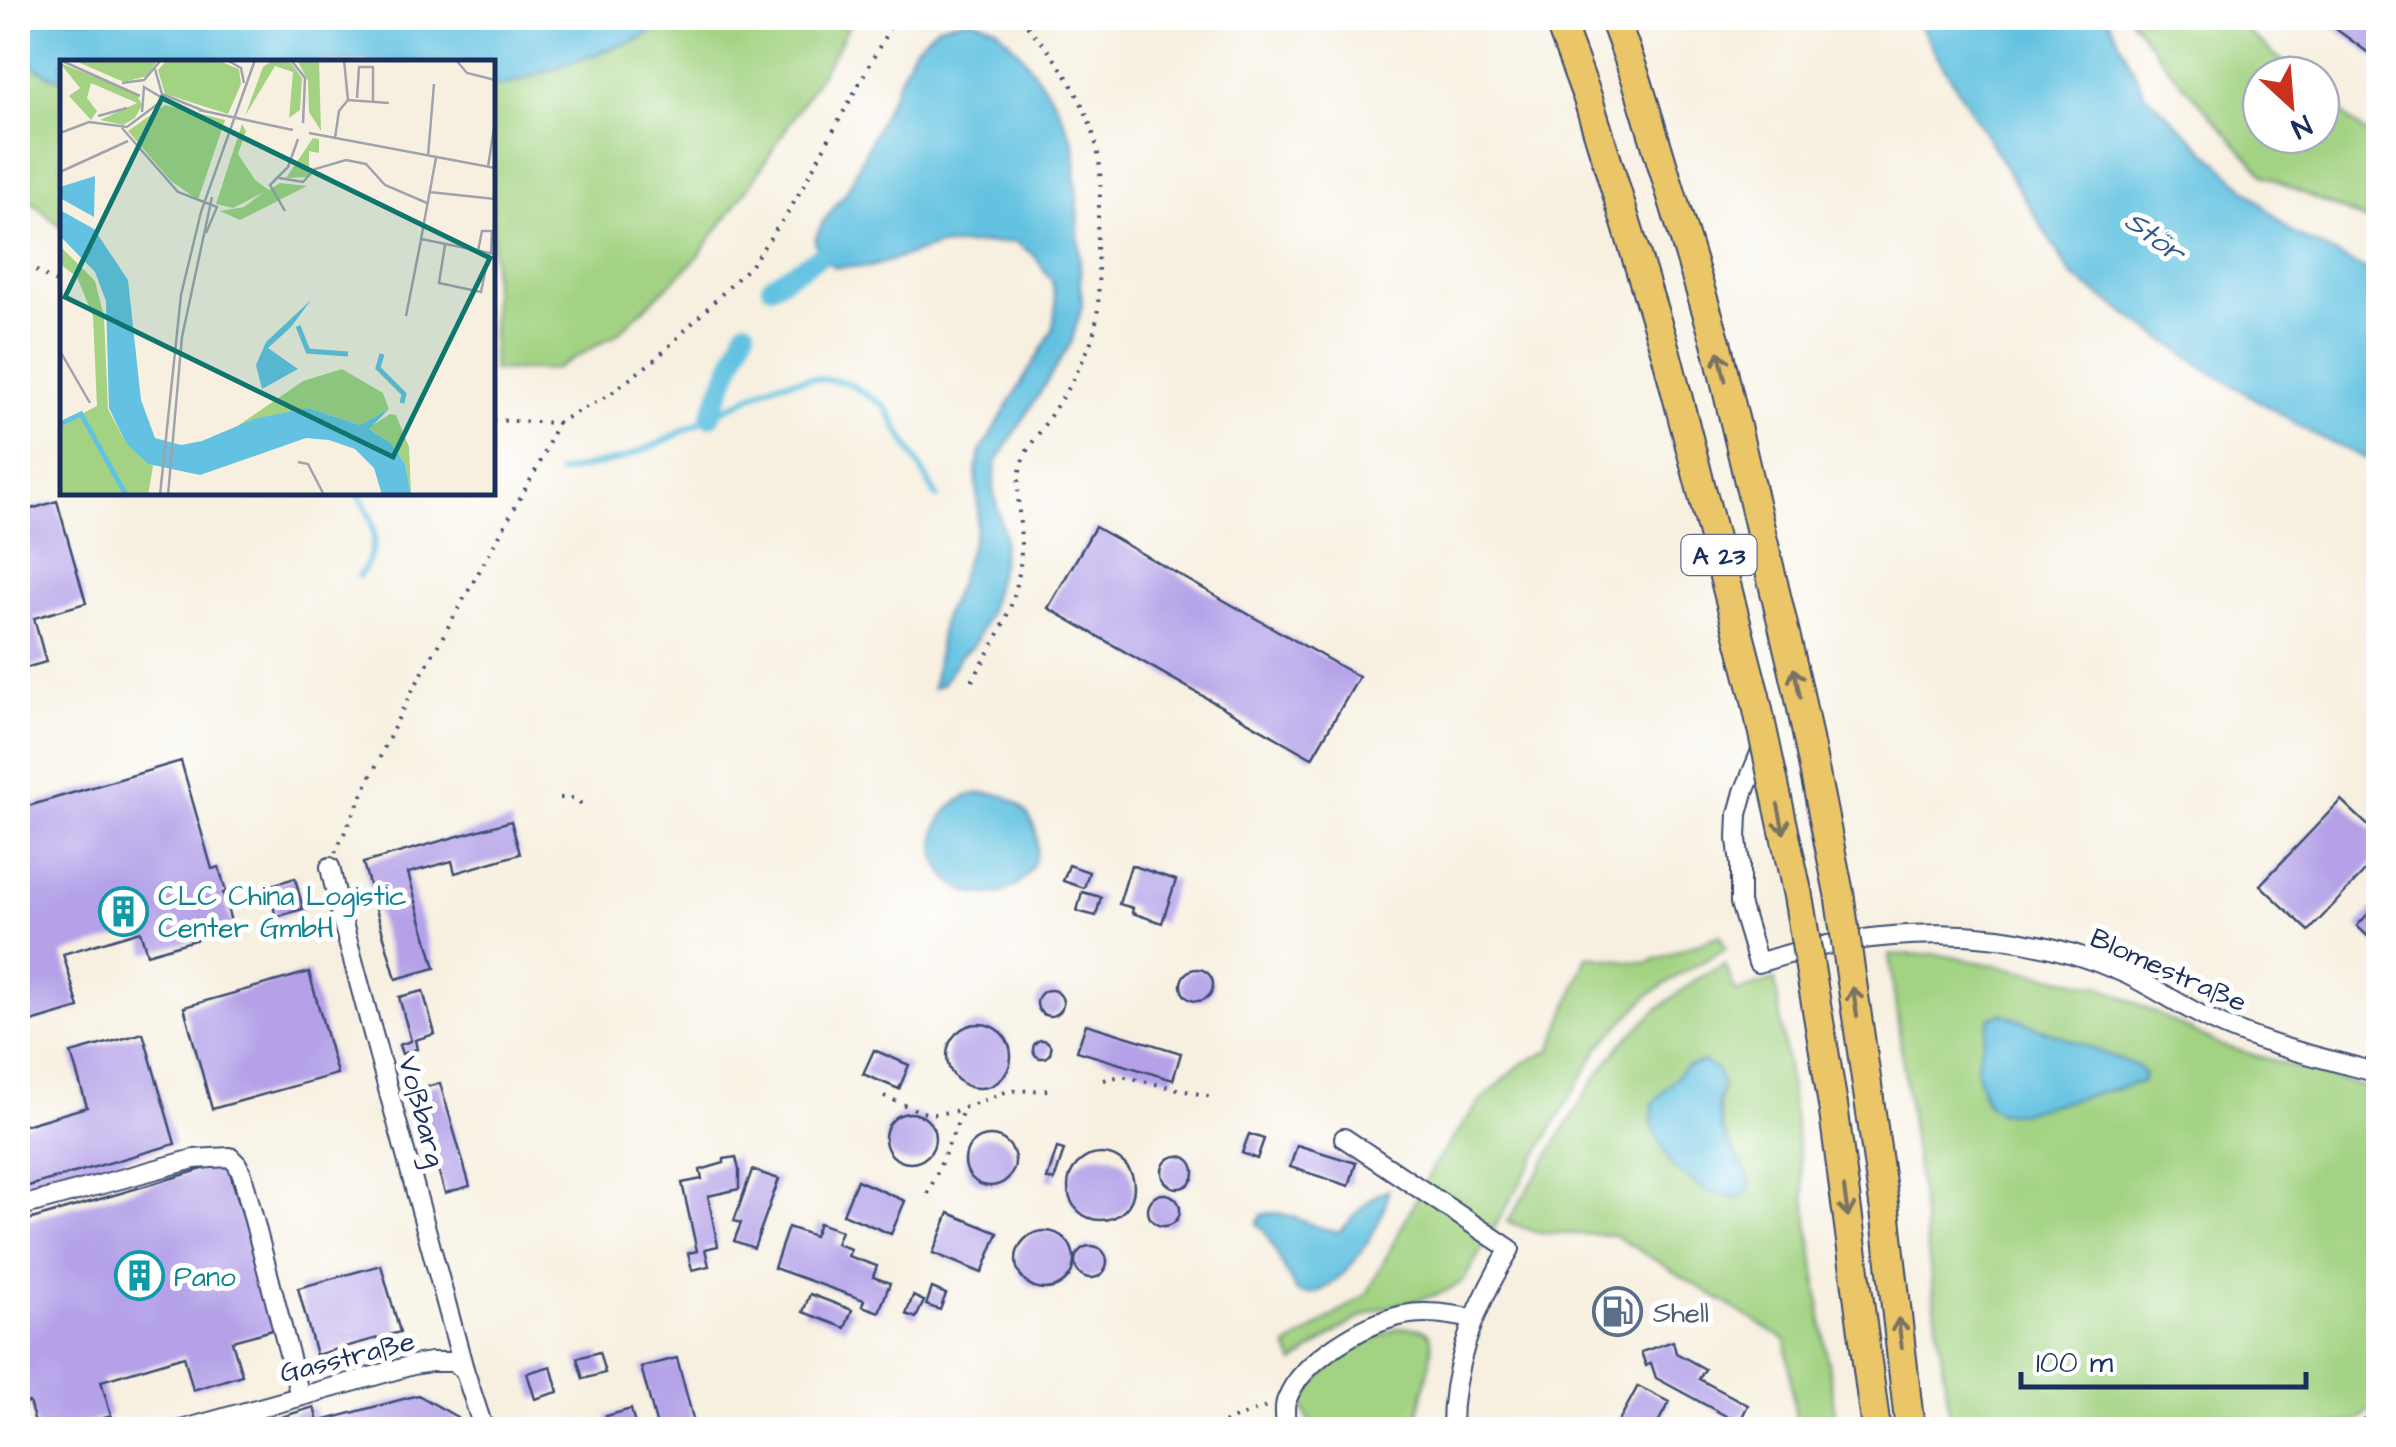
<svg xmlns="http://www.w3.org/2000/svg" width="2396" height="1447" font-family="'Architects Daughter',sans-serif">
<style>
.green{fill:#a3d382;stroke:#5f8170;stroke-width:2.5;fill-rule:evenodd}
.water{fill:#63c2e1;stroke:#3f78a0;stroke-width:2.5}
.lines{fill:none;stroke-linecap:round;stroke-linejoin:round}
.stream{stroke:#63c2e1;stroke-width:6}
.canal{stroke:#63c2e1;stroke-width:20}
.building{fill:#b4a1e8}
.minor-casing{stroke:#3c4c72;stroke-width:22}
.major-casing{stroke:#3c4c72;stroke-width:28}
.highway-casing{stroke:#3c4c72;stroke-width:32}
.path{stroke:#3c4c72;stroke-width:4;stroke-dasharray:2.5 8;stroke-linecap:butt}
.minor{stroke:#fff;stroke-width:18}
.major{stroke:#ebc669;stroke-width:22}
.highway{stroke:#ebc669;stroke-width:28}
.highway-bridge-casing{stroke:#3c4c72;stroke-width:32;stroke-linecap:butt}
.highway-bridge{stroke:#ebc669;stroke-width:28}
.oneway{stroke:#797363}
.labels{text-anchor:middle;stroke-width:10;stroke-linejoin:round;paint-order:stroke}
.shield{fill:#fff;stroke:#5f6d8e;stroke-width:2.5}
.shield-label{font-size:25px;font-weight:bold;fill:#1b2f5e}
.culture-label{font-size:28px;fill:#0d838f;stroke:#fff;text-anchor:start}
.street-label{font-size:28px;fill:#1b2f5e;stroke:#fff}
.service-label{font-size:28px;fill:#4e5e75;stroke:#fff;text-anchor:start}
.water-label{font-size:30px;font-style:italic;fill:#315b85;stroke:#fff}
.inset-river{fill:none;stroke:#63c2e1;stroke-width:5}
.inset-road{fill:none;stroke:#9fa3ac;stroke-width:2.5}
.view{fill:#0f766e;fill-opacity:0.15;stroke:#0f766e;stroke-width:5}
.inset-edge{fill:none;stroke:#1b2f5e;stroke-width:5}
</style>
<rect width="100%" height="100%" fill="#fff"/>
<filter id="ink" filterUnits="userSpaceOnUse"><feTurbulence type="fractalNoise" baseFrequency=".01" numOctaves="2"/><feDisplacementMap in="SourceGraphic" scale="20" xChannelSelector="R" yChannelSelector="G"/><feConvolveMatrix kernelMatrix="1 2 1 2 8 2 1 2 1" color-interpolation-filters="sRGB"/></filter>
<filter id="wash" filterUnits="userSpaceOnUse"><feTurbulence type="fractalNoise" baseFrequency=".0048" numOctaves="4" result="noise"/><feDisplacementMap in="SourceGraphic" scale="40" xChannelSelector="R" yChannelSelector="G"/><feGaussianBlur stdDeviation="2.25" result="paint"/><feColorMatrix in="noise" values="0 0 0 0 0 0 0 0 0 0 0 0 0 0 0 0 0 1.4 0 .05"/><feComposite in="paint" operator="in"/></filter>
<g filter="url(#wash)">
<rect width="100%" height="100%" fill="#f7f0e0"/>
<g class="green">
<polygon points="675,18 852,18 840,43 751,184 695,260 617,334 555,369 493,371 492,86 509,84 639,39"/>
<polygon points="2130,18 2232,18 2298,75 2261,75 2261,135 2321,135 2321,95 2378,144 2378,226 2265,176 2167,66"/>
<polygon points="18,56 52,77 62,78 62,228 18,189"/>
<path d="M1720,935L1726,949L1679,975L1649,995L1600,1046L1464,1280C1440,1300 1404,1300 1375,1311C1345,1323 1320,1344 1294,1363L1287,1347L1367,1294L1435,1163L1479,1103L1521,1064L1551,1050L1587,956L1646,963Z"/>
<path d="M1937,954L2101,986L2220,1045L2378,1091V1403L2358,1421L2310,1429H1951L1889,955ZM2001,1013L2137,1066L2145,1075Z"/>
<path d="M1725,964L1736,992L1775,980L1837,1429H1797L1786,1340L1614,1235L1539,1233L1508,1222L1593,1082L1621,1044L1660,1007L1697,979ZM1704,1062L1723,1085C1711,1124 1732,1149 1750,1182L1654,1103L1685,1067Z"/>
<path d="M1398,1328C1408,1328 1422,1326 1429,1334C1439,1346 1416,1410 1416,1429H1313L1302,1405C1319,1366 1361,1344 1398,1328Z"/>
</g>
<g class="water">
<polygon points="18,18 675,18 639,39 509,84 493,86 492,62 62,62 62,78 52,77 18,56"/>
<polygon points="970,18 996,27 1022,55 1056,103 1074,143 1082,306 1071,343 997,461 993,490 1004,535 1001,563 988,614 974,645 961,655 942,684 933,688 943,618 957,587 976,530 978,510 976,470 981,451 1053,330 1056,303 1052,281 1034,255 1015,242 937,246 870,267 835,267 819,257 815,240 823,222 847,191 914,48 939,25"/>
<polygon points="1916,18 2108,18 2145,93 2291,232 2378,276 2378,464 2314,435 2203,367 2072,276 1937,55"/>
<circle cx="986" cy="844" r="51"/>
<polygon points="2001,1013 2137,1066 2145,1074 2142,1082 2018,1113 1999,1112 1988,1105 1982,1092 1976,1067 1990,1018"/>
<polygon points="1704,1062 1716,1069 1723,1085 1717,1104 1722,1131 1751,1182 1748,1193 1737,1199 1708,1192 1672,1167 1652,1124 1653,1103 1685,1067"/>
<path d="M1388,1189C1387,1221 1345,1287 1311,1294C1308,1294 1299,1292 1296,1291L1264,1230L1257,1224L1262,1215C1285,1206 1312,1230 1339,1232C1355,1217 1368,1197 1388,1189Z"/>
</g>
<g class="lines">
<g class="stream">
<polyline points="559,473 622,459 660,443 776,383 810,378 846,382 885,406 937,497"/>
<path d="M356,492C377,520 381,547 359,576"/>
</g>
<g class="canal">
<polyline points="771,286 819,257"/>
<polyline points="710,417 746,330"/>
</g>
</g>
<g id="blocks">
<g class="building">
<polygon points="2321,18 2378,18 2378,60"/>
<polygon points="57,501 86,603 34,618 46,662 18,670 18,513"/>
<polygon points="1095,527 1359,677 1312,758 1048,608"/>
<polygon points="181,761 212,869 219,867 226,892 223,893 233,929 147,954 140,931 63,954 79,1008 18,1026 18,809"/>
<polygon points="2341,800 2378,835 2378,857 2309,931 2260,885"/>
<polygon points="511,821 520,854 455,873 452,861 408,873 435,968 396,979 363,863"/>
<polygon points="1069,865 1089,872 1084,888 1063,881"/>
<polygon points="1131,865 1176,880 1162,923 1132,913 1133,908 1119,904"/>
<polygon points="295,878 303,909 276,917 268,886"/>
<polygon points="1082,892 1101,897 1096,916 1077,911"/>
<polygon points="2378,903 2378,946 2357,926"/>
<circle cx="1197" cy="985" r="16"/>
<polygon points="309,972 337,1074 212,1109 184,1007"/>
<circle cx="1050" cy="1003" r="13"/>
<polygon points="423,991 435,1034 415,1040 417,1049 402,1054 399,1045 411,1041 399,997"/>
<circle cx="979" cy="1056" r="32"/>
<polygon points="1086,1024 1181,1053 1173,1080 1077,1051"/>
<polygon points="143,1033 175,1144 18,1189 18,1127 87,1107 71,1053"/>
<circle cx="1042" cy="1049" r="9"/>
<polygon points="874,1050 909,1065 899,1089 863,1074"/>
<polygon points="440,1083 470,1186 445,1193 415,1090"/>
<circle cx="910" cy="1138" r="25"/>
<polygon points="1249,1134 1264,1139 1257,1159 1242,1153"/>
<circle cx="990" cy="1161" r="25"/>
<polygon points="1297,1145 1356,1163 1349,1186 1290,1167"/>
<polygon points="1057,1148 1064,1150 1054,1181 1047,1179"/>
<circle cx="1101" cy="1187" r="33"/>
<circle cx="1178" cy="1172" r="16"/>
<polygon points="736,1157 739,1170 739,1189 708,1196 718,1246 705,1249 709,1266 692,1270 688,1253 697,1251 682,1183 702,1179 700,1170 724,1163 724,1159"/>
<polygon points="227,1162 276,1329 232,1341 242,1375 193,1390 184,1356 101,1381 111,1416 65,1430 37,1430 29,1402 18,1405 18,1223"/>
<polygon points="752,1170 779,1179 754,1248 734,1241 741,1223 734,1221"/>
<polygon points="857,1180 905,1201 891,1234 843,1214"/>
<circle cx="1164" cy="1210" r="16"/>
<polygon points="949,1213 998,1233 982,1273 933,1253"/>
<polygon points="819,1223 841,1231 836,1244 851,1249 848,1256 877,1266 873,1277 890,1283 879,1312 862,1306 864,1300 774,1268 788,1227 814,1236"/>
<circle cx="1045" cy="1260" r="29"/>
<circle cx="1091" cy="1262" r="16"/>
<polygon points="381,1265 400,1332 316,1355 298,1288"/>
<polygon points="932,1288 946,1294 940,1310 926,1305"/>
<polygon points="810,1294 852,1310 845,1328 803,1312"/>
<polygon points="913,1296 924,1301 916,1318 906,1314"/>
<polygon points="1673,1341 1676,1353 1705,1369 1699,1379 1748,1405 1739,1423 1656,1378 1651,1363 1646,1366 1641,1352"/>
<polygon points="599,1352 605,1373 583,1379 577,1358"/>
<polygon points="677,1358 696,1430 658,1430 641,1367"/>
<polygon points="551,1366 558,1392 535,1399 527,1373"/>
<polygon points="1638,1386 1669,1402 1654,1430 1614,1430"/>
<polygon points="418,1395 457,1417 460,1430 238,1430 314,1407 318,1422"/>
<polygon points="631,1409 635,1425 610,1430 606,1416"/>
</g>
</g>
</g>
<g filter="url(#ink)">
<use href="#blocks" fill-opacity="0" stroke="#3c4c72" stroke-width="2.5"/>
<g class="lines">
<defs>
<g id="minor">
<path d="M1765,741L1744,792L1738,814L1737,839L1740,865V903L1758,963C1876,925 2008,921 2124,973C2154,987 2181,1006 2211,1020C2262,1045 2324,1058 2378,1073"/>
<polyline points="330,867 341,916 464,1369"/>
<path d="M1344,1138L1510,1249C1477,1303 1451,1365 1452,1430"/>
<polyline points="18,1207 194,1159 230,1157 237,1164 242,1174 300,1396"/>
<polyline points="181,1430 413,1365 431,1362 452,1362 464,1369 484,1430"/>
<path d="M1286,1430C1286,1420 1283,1407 1287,1399C1302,1360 1365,1323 1404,1315C1426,1310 1452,1315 1474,1319"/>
</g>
<polyline id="major" points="2370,1430 2378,1426"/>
<g id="highway">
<polyline points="1869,1099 1886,1218 1910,1430"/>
<polyline points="1833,1105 1876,1430"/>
</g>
</defs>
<use href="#minor" class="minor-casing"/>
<use href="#major" class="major-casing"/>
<use href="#highway" class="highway-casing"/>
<g class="path">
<polyline points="18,259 62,287"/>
<polyline points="557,423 609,395 658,357 751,265 791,208 895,18"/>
<path d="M972,681C998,638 1021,599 1021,547C1021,518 1014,491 1022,463C1025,451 1034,441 1041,430C1057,405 1075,379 1087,351C1103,317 1098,283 1097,246C1096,221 1102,195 1100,170C1096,113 1059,57 1019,18"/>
<polyline points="560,798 575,798 582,805"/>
<polyline points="335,853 405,704 542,459 557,423 492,420"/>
<polyline points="1104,1080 1121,1076 1212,1097"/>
<polyline points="884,1096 921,1112 935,1114 955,1111 1008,1091 1052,1090"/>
<polyline points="928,1194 964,1108"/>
<polyline points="1204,1430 1266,1407"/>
</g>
<use href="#minor" class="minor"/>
<use href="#major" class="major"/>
<use href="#highway" class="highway"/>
<defs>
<g id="highway-bridge">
<polyline points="1558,18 1588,99 1666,353 1755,696 1798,896 1833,1105"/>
<polyline points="1614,18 1637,81 1716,342 1798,689 1839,893 1869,1099"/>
</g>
</defs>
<use href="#highway-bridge" class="highway-bridge-casing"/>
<use href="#highway-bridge" class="highway-bridge"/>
</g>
<defs><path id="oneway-shaft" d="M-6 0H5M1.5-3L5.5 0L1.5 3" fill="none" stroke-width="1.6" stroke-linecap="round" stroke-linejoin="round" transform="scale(2.5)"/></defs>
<g class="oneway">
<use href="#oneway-shaft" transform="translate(1722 366) rotate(-103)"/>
<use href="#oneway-shaft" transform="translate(1797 683) rotate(-103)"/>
<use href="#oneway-shaft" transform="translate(1781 819) rotate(78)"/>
<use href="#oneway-shaft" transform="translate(1855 1002) rotate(-98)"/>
<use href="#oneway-shaft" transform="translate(1846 1202) rotate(82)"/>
<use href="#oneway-shaft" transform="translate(1900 1333) rotate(-97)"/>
</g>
</g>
<defs>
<symbol id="building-ring" viewBox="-11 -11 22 22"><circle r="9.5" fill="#fff" stroke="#0f9aa8" stroke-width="1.5"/><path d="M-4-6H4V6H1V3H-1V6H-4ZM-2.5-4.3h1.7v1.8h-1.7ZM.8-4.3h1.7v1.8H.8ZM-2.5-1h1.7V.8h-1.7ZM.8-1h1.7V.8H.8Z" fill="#0f9aa8"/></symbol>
<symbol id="fuel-ring" viewBox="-11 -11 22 22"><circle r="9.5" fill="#fff" stroke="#5c6f8a" stroke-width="1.5"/><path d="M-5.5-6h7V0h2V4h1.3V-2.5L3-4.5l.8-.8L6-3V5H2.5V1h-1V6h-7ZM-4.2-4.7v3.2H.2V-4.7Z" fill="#5c6f8a"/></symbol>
</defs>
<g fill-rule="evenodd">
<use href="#building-ring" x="96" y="884" width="55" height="55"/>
<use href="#building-ring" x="112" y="1248" width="55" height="55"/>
<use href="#fuel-ring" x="1590" y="1284" width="55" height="55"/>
</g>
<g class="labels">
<rect class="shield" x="1681.5" y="535" width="75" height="40" rx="8"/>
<g class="shield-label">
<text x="1719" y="564">A 23</text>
</g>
<g class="culture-label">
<text x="158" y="905">CLC China Logistic<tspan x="158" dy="32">Center GmbH</tspan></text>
<text x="174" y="1286">Pano</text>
</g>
<g class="street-label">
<text transform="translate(2169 969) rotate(24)" y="10">Blomestraße</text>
<text transform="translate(423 1111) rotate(75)" y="10">Voßbarg</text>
<text transform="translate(347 1356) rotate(-14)" y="10">Gasstraße</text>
</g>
<g class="service-label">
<text x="1653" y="1322">Shell</text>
</g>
<g class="water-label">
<text transform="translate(2155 236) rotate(37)" y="10">Stör</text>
</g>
</g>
<g transform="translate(60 60)">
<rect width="435" height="435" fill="#f7f0e0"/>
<path d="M13,0H98L87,16L64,22ZM107,0H157L179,9L181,24L168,54L105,34L98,10ZM213,0L231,3L242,18L240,50L229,58L233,12L215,6L185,56L203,7ZM237,0H259L261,71L249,52L248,21ZM0,3L76,33L82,45L75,58L63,65L40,60L77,43L31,23L27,38L37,51L31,60L9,36L20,28ZM105,45L165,60L138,140L111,121L68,71ZM182,64L186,71L178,94L195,120L209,130L220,123L247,126L180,160L160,151L184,147L204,132L173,148L156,144ZM253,78L259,79V93L249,91V117L226,118ZM0,186L35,221L44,257L48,349L66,383L93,406L88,435H0V365L37,346L33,256L17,217L0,204ZM282,309L323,333L329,349L300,365L248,348L176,367L243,321ZM330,354L336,355L349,387L351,435L345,404L331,383L308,368Z" fill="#a3d382"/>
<path d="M35,116L34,157L0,138V127ZM0,150L34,169L68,220L81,340L95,378L121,385L142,381L194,359L248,348L300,365L329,349L309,369L331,383L345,404L351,435H322L314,408L295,389L269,380L246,378L140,415L88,404L66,383L49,348L46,241L35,212L0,176ZM251,240L231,267L208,288L238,309L202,329L196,305L206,282Z" fill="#63c2e1"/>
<path class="inset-river" d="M238,266L248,291L288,294M322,294L318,308L344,334L342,343M0,364L21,354L66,435"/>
<path class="inset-road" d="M0,0L80,36M167,0L181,8L184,23M231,0L245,18L243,63M284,0L288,40M396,0L407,13L435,20M95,9L102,34L144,51M62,23L84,20L101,0M297,38L299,7H313V41M139,50L233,70M82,52L84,27L104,39M38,56L67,48M62,68L118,132L157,147L146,173M0,73L29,62L67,67L99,43M249,73L435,108M275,78L279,51L288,40L329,43M368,96L374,24M376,98L361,179L435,194M428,107L435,61M0,112L68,81M219,118L243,122L255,109L286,100L306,104L325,125L367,143M369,132L435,139M225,151L210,125L228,107L238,79M385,185L379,223L421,232L429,193M418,191L422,171H432L431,194M346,256L361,180M0,291L30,343M238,402L248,404L264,435M100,435L121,235L141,152L195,0M108,435L122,277L152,137"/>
<path class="view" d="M102,38L430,198L333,397L5,237Z"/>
<rect width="435" height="435" class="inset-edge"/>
</g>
<rect width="2396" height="1447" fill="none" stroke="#fff" stroke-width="60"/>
<g transform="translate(2291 105) rotate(154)"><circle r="48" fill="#ffffff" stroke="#a4acbf" stroke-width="2.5"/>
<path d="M0-8L18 38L0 25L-18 38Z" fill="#c8321e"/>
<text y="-15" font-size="28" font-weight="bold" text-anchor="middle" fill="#1b2f5e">N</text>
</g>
<path d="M2021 1372v15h285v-15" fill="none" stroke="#1b2f5e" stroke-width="5"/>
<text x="2036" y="1372" font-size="30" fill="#1b2f5e" stroke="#ffffff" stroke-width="8" paint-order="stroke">100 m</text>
</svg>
